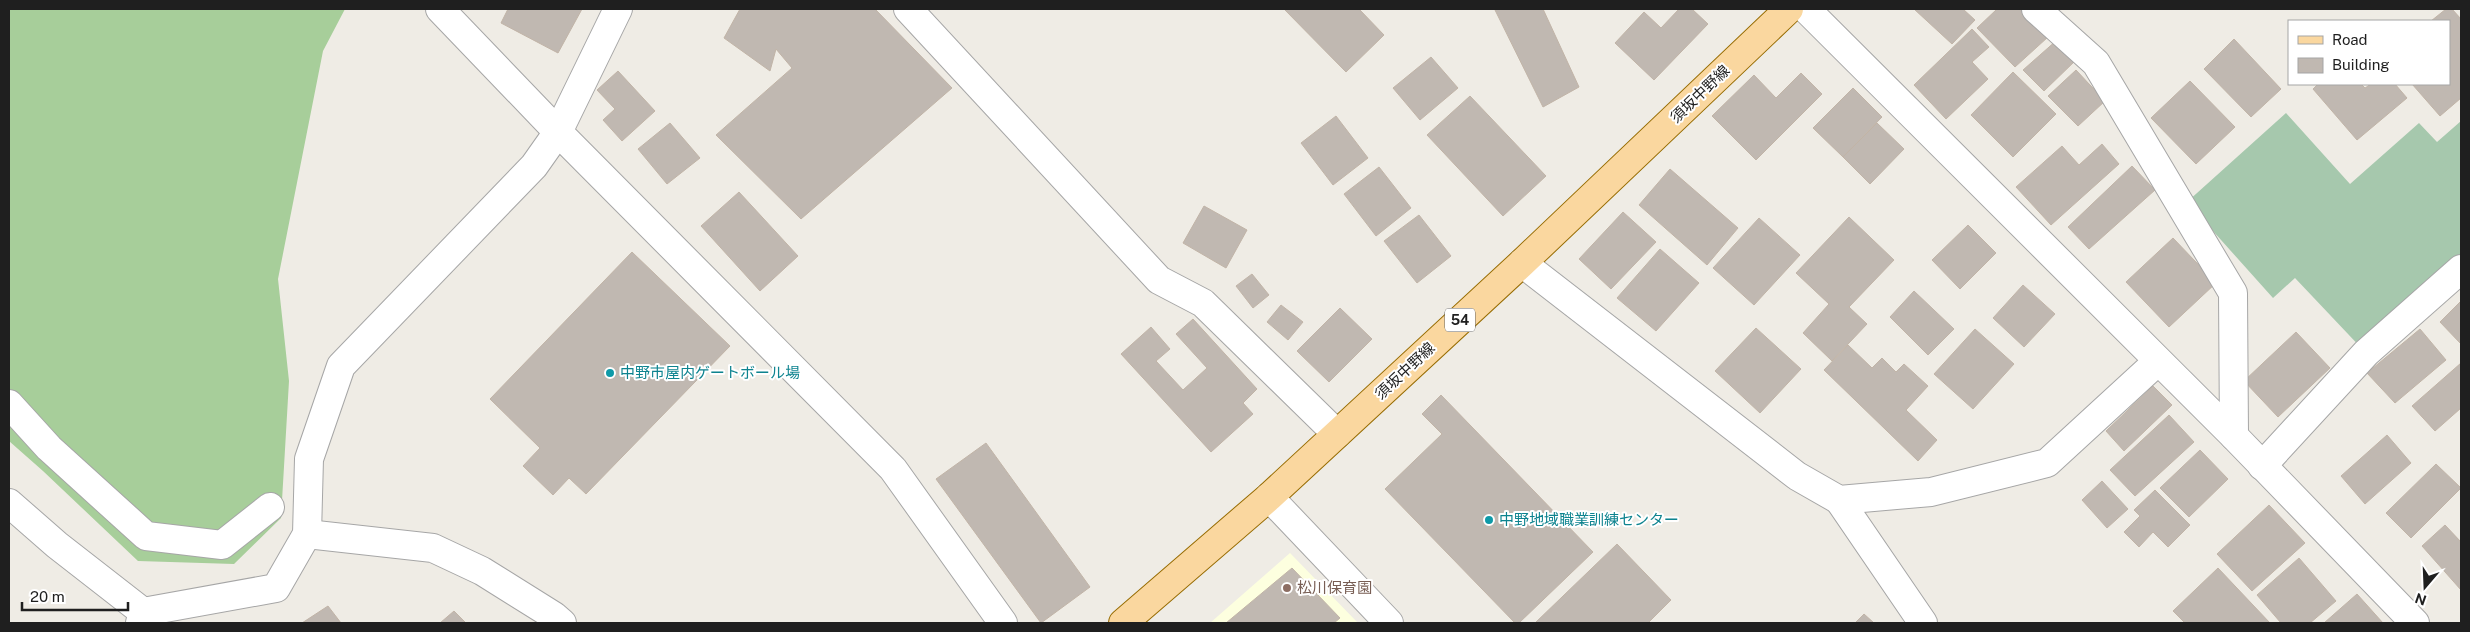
<svg xmlns="http://www.w3.org/2000/svg" width="2470" height="632" font-family="'Public Sans','Noto Sans JP',sans-serif">
<style>
.education{fill:#fdffdf}
.forest{fill:#a7ce9a}
.cemetery{fill:#a6c8ad}
.building{fill:#c0b8b1;stroke:#c1b4a7}
.lines{fill:none;stroke-linecap:round;stroke-linejoin:round}
.minor-casing{stroke:#a6a6a6;stroke-width:30}
.major-casing{stroke:#976c02;stroke-width:30}
.minor{stroke:#fff;stroke-width:28}
.major{stroke:#fad79f;stroke-width:28}
.culture-dot{fill:#0f9aa8;stroke:#fff;stroke-width:2}
.education-dot{fill:#8d6e63;stroke:#fff;stroke-width:2}
.labels{text-anchor:middle;stroke-width:4;stroke-linejoin:round;paint-order:stroke}
.shield{fill:#fff;stroke:#626262;stroke-width:1}
.shield-label{font-size:14px;font-weight:bold;fill:#1f1f1f}
.street-label{font-size:15px;fill:#1f1f1f;stroke:#fff}
.culture-label{font-size:15px;fill:#0d838f;stroke:#fff;text-anchor:start}
.education-label{font-size:15px;fill:#785e54;stroke:#fff;text-anchor:start}
</style>
<rect width="100%" height="100%" fill="#efece5"/>
<polygon class="education" points="1290,553 1358,623 1210,623"/>
<polygon class="forest" points="9,9 345,9 323,51 278,279 289,381 281,518 234,564 138,561 43,471 9,441"/>
<polygon class="cemetery" points="2286,113 2350,184 2419,123 2437,142 2461,121 2461,269 2366,353 2295,278 2273,298 2187,202"/>
<g class="building">
<polygon points="508,9 582,9 558,53 501,23"/>
<polygon points="740,9 875,9 952,88 801,219 716,135 792,68 776,49 770,71 724,38"/>
<polygon points="1284,9 1359,9 1384,35 1346,72"/>
<polygon points="1498,9 1543,9 1579,87 1543,107 1495,10"/>
<polygon points="1679,9 1692,9 1708,24 1654,80 1615,43 1644,12 1661,28"/>
<polygon points="1914,9 1963,9 1975,20 1952,44"/>
<polygon points="1997,9 2021,9 2048,37 2015,67 1977,28"/>
<polygon points="2446,9 2452,9 2461,19 2461,98 2440,116 2412,84 2449,84 2449,21 2431,21"/>
<polygon points="1972,29 1989,47 1972,62 1988,79 1946,119 1914,85"/>
<polygon points="2234,39 2281,89 2251,117 2204,69"/>
<polygon points="2057,40 2076,60 2044,91 2023,70"/>
<polygon points="1431,57 1458,88 1420,120 1393,88"/>
<polygon points="2076,70 2105,101 2078,126 2048,96"/>
<polygon points="618,71 655,111 622,141 603,120 615,109 597,90"/>
<polygon points="2013,72 2056,114 2013,157 1971,115"/>
<polygon points="1801,73 1822,94 1756,160 1712,116 1754,75 1776,98"/>
<polygon points="2190,81 2235,127 2196,164 2151,118"/>
<polygon points="2318,84 2361,84 2365,88 2371,84 2395,84 2407,98 2357,140 2313,89"/>
<polygon points="1853,88 1882,117 1843,157 1813,128"/>
<polygon points="1470,96 1546,176 1503,216 1427,135"/>
<polygon points="1336,116 1368,158 1333,185 1301,143"/>
<polygon points="670,123 700,158 667,184 638,149"/>
<polygon points="1877,123 1904,149 1870,184 1843,157"/>
<polygon points="2102,144 2119,164 2051,225 2016,187 2062,146 2079,165"/>
<polygon points="2132,166 2155,190 2089,249 2068,227"/>
<polygon points="1379,167 1411,208 1376,236 1344,194"/>
<polygon points="1670,169 1738,228 1707,265 1639,205"/>
<polygon points="739,192 798,256 760,291 701,226"/>
<polygon points="1204,206 1247,230 1226,268 1183,243"/>
<polygon points="1623,212 1656,242 1611,289 1579,259"/>
<polygon points="1419,215 1451,256 1417,283 1384,241"/>
<polygon points="1849,217 1894,260 1849,307 1867,324 1832,361 1803,333 1829,304 1796,273"/>
<polygon points="1759,218 1800,255 1754,305 1713,268"/>
<polygon points="1968,225 1996,253 1960,289 1932,260"/>
<polygon points="2173,238 2216,283 2169,327 2126,282"/>
<polygon points="1660,249 1699,283 1656,331 1617,298"/>
<polygon points="632,252 730,346 586,494 569,478 553,495 523,466 540,448 490,399"/>
<polygon points="1252,274 1269,295 1253,308 1236,286"/>
<polygon points="2023,285 2055,314 2024,347 1993,318"/>
<polygon points="1914,291 1954,329 1928,355 1890,317"/>
<polygon points="2461,301 2461,344 2440,322"/>
<polygon points="1281,305 1303,322 1288,340 1267,322"/>
<polygon points="1340,308 1372,339 1329,382 1297,351"/>
<polygon points="1193,319 1257,389 1243,403 1253,414 1211,452 1121,354 1151,327 1170,349 1156,361 1183,390 1207,368 1176,334"/>
<polygon points="1756,328 1801,369 1760,413 1715,371"/>
<polygon points="1975,329 2014,364 1973,409 1934,374"/>
<polygon points="2420,329 2446,360 2395,403 2367,373"/>
<polygon points="2296,332 2330,368 2278,417 2244,381"/>
<polygon points="1848,345 1872,368 1882,358 1896,372 1904,364 1928,386 1906,410 1937,440 1918,461 1824,370"/>
<polygon points="2461,363 2461,408 2435,431 2412,406"/>
<polygon points="2153,386 2172,405 2124,451 2106,431"/>
<polygon points="1441,395 1593,552 1519,623 1515,623 1385,489 1442,434 1422,414"/>
<polygon points="2169,415 2194,442 2135,496 2110,470"/>
<polygon points="2387,435 2411,463 2365,504 2341,476"/>
<polygon points="986,443 1090,587 1041,623 936,479"/>
<polygon points="2200,450 2228,479 2189,517 2160,488"/>
<polygon points="2436,464 2461,488 2411,538 2386,513"/>
<polygon points="2102,481 2128,509 2107,528 2082,500"/>
<polygon points="2155,490 2190,525 2168,547 2153,532 2139,547 2124,532 2140,516 2134,510"/>
<polygon points="2269,505 2305,543 2252,591 2217,554"/>
<polygon points="2445,525 2461,542 2461,590 2422,546"/>
<polygon points="1617,544 1671,600 1648,623 1535,623"/>
<polygon points="2299,558 2336,601 2310,623 2281,623 2257,595"/>
<polygon points="1292,568 1340,618 1334,623 1226,623"/>
<polygon points="2218,568 2270,623 2185,623 2173,611"/>
<polygon points="2357,594 2383,623 2324,623"/>
<polygon points="328,606 341,623 302,623"/>
<polygon points="454,611 466,623 440,623"/>
<polygon points="1864,614 1874,623 1855,623"/>
</g>
<g class="lines">
<defs>
<g id="minor">
<polyline points="440,9 558,132 893,469 1003,623"/>
<polyline points="908,9 1159,280 1203,303 1337,434"/>
<polyline points="1806,9 2234,436 2415,623"/>
<polyline points="2036,9 2096,63 2233,293 2234,436"/>
<polyline points="1522,263 1797,476 1839,500 1931,492 2047,463 2157,362"/>
<polyline points="9,404 49,448 146,536 222,545 270,507"/>
<polyline points="2262,466 2366,353 2461,269"/>
<polyline points="1269,497 1389,623"/>
<polyline points="1839,500 1923,623"/>
<polyline points="9,503 57,545 143,612"/>
<polyline points="307,534 433,548 482,571 554,616 562,623"/>
<polyline points="140,623 143,612 276,588 307,534 309,459 341,366 534,166 558,132 618,9"/>
</g>
<polyline id="major" points="1123,623 1269,497 1522,263 1789,9"/>
</defs>
<use href="#minor" class="minor-casing"/>
<use href="#major" class="major-casing"/>
<use href="#minor" class="minor"/>
<use href="#major" class="major"/>
</g>
<g class="culture-dot">
<circle cx="610" cy="373" r="5"/>
<circle cx="1489" cy="520" r="5"/>
</g>
<circle class="education-dot" cx="1287" cy="588" r="5"/>
<g class="labels">
<rect class="shield" x="1445" y="308.5" width="30" height="23" rx="4"/>
<g class="shield-label">
<text x="1460" y="325">54</text>
</g>
<g class="street-label">
<text transform="translate(1700 94) rotate(-44)" y="5">須坂中野線</text>
<text transform="translate(1405 371) rotate(-43)" y="5">須坂中野線</text>
</g>
<g class="culture-label">
<text x="620" y="378">中野市屋内ゲートボール場</text>
<text x="1499" y="525">中野地域職業訓練センター</text>
</g>
<g class="education-label">
<text x="1297" y="593">松川保育園</text>
</g>
</g>
<rect width="2470" height="632" fill="none" stroke="#1f1f1f" stroke-width="20"/>
<rect x="2288" y="20" width="162" height="65" fill="#ffffff" stroke="#a5a5a5"/>
<rect x="2298" y="36" width="25" height="8" fill="#fad79f" stroke="#a5a5a5"/>
<text x="2332" y="45" font-size="15" fill="#1f1f1f">Road</text>
<rect x="2298" y="58" width="25" height="15" fill="#c0b8b1" stroke="#a5a5a5"/>
<text x="2332" y="70" font-size="15" fill="#1f1f1f">Building</text>
<g transform="translate(2425 587) rotate(199)" stroke="#ffffff" stroke-width="4" paint-order="stroke">
<path d="M0-4L9 19L0 12L-9 19Z" fill="#1f1f1f"/>
<text y="-8" font-size="14" font-weight="bold" text-anchor="middle" fill="#1f1f1f">N</text>
</g>
<path d="M22 602v8h106v-8" fill="none" stroke="#1f1f1f" stroke-width="2.5"/>
<text x="30" y="602" font-size="15" fill="#1f1f1f" stroke="#ffffff" stroke-width="4" paint-order="stroke">20 m</text>
</svg>
